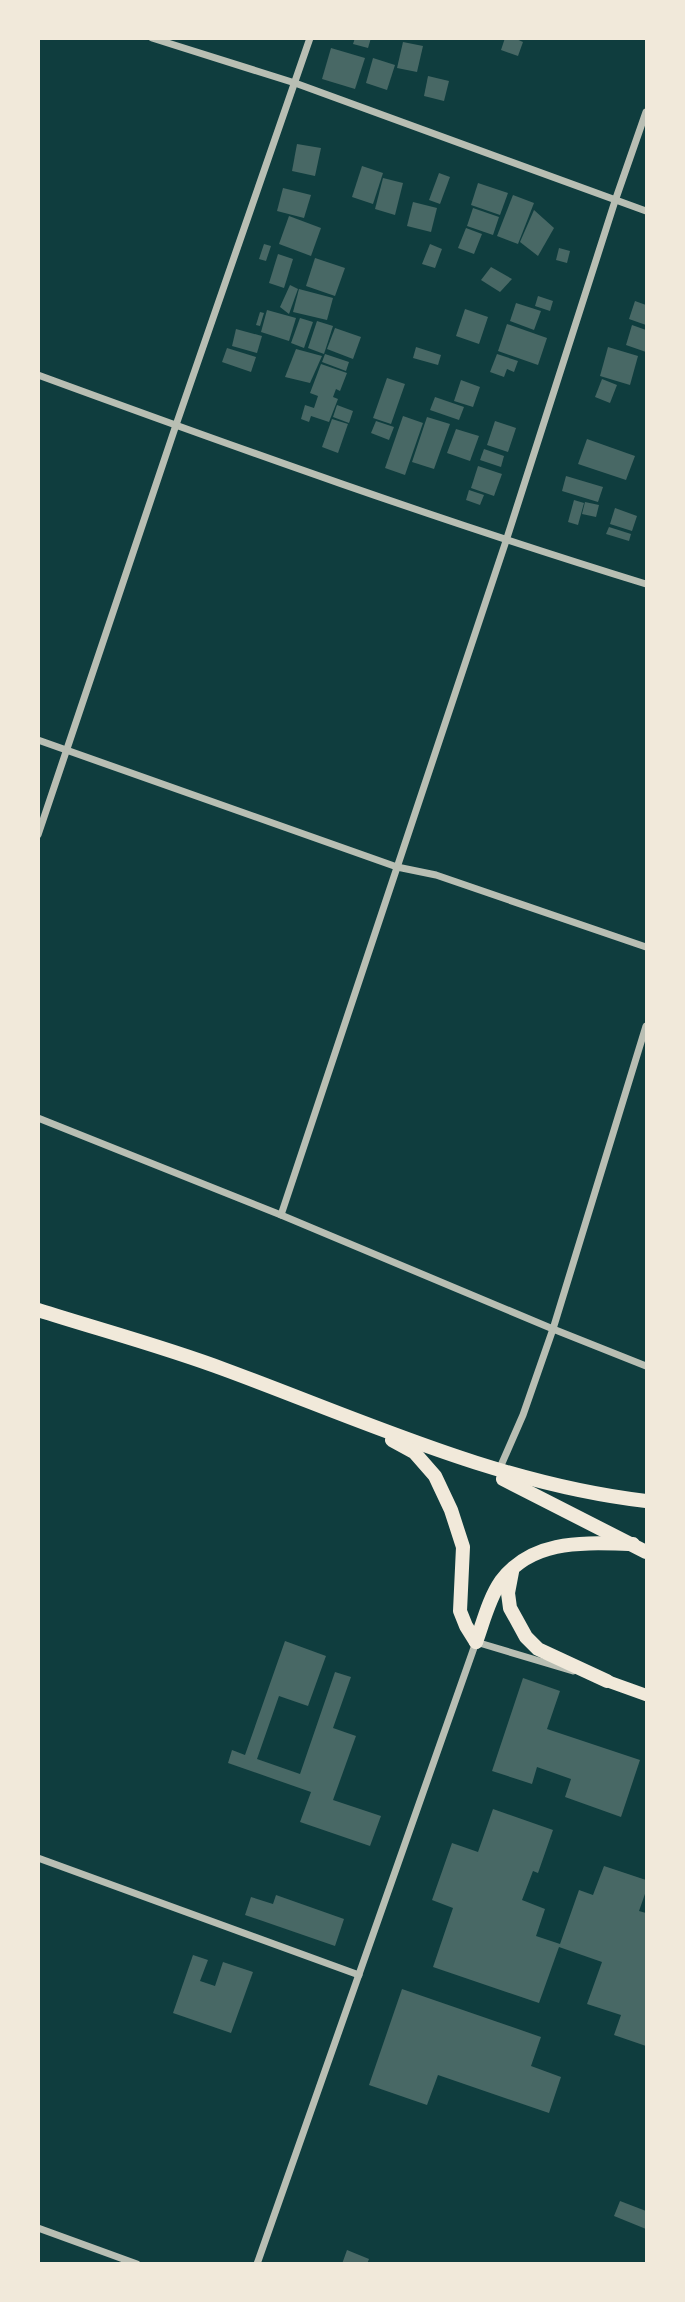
<svg xmlns="http://www.w3.org/2000/svg" width="685" height="2302" font-family="'Golos Text',sans-serif">
<style>
.building{fill:#486865}
.lines{fill:none;stroke-linecap:round;stroke-linejoin:round}
.minor{stroke:#b8beb3;stroke-width:7}
.secondary{stroke:#f1e9da;stroke-width:12}
.trunk{stroke:#f1e9da;stroke-width:14}
</style>
<rect width="100%" height="100%" fill="#0f3d3e"/>
<g class="building">
<polygon points="355,38 371,38 368,48 353,44"/>
<polygon points="505,38 514,38 523,42 518,56 501,50"/>
<polygon points="403,42 423,46 417,72 397,68"/>
<polygon points="331,48 365,58 355,89 322,79"/>
<polygon points="373,58 395,65 387,90 366,83"/>
<polygon points="428,76 449,81 444,101 424,96"/>
<polygon points="297,144 321,148 315,176 292,171"/>
<polygon points="362,166 383,173 373,204 352,197"/>
<polygon points="439,173 450,177 440,204 429,200"/>
<polygon points="383,178 403,183 395,215 375,209"/>
<polygon points="478,183 508,193 500,215 471,205"/>
<polygon points="283,188 311,195 304,218 277,211"/>
<polygon points="513,195 534,203 518,244 497,236"/>
<polygon points="413,202 437,208 431,232 407,226"/>
<polygon points="473,208 499,217 493,235 467,226"/>
<polygon points="534,210 554,228 538,256 520,242"/>
<polygon points="289,216 321,228 311,256 279,244"/>
<polygon points="466,228 482,234 474,254 458,248"/>
<polygon points="264,244 271,246 266,261 259,259"/>
<polygon points="430,244 442,249 435,268 422,264"/>
<polygon points="559,248 570,251 567,263 556,260"/>
<polygon points="278,254 293,259 284,288 269,283"/>
<polygon points="315,258 345,268 335,296 306,286"/>
<polygon points="491,267 512,279 500,292 481,280"/>
<polygon points="290,285 298,289 289,314 280,307"/>
<polygon points="299,289 333,298 327,320 293,312"/>
<polygon points="538,296 553,301 550,311 535,306"/>
<polygon points="635,301 646,305 646,325 629,319"/>
<polygon points="516,303 541,311 534,330 510,321"/>
<polygon points="465,309 488,317 479,344 456,336"/>
<polygon points="267,310 296,318 289,341 261,332"/>
<polygon points="260,312 264,313 260,326 256,325"/>
<polygon points="300,318 313,322 304,348 291,343"/>
<polygon points="317,321 333,326 324,354 308,348"/>
<polygon points="507,324 547,338 538,365 498,351"/>
<polygon points="632,325 646,330 646,352 626,345"/>
<polygon points="335,328 361,337 353,359 327,349"/>
<polygon points="236,329 262,336 257,353 232,346"/>
<polygon points="416,347 441,355 438,365 413,358"/>
<polygon points="608,347 638,356 630,385 600,376"/>
<polygon points="227,348 256,357 251,372 222,362"/>
<polygon points="296,349 322,356 310,383 285,377"/>
<polygon points="325,354 349,362 346,371 322,362"/>
<polygon points="497,354 518,361 514,372 507,369 504,377 490,372"/>
<polygon points="321,364 347,373 340,391 336,389 333,397 338,399 329,422 311,416 309,422 301,419 305,405 314,408 318,396 310,393"/>
<polygon points="387,378 405,384 391,424 373,418"/>
<polygon points="602,379 617,385 610,403 595,397"/>
<polygon points="461,380 480,387 473,407 454,401"/>
<polygon points="435,397 464,407 459,420 430,410"/>
<polygon points="337,405 353,411 349,423 333,417"/>
<polygon points="403,416 423,423 405,475 385,468"/>
<polygon points="427,417 450,424 434,469 412,462"/>
<polygon points="332,419 348,424 338,453 322,447"/>
<polygon points="376,421 394,427 389,440 371,433"/>
<polygon points="495,421 516,428 508,452 487,445"/>
<polygon points="456,429 479,436 470,461 447,453"/>
<polygon points="587,439 635,456 626,480 578,464"/>
<polygon points="484,449 504,456 501,467 480,460"/>
<polygon points="478,466 502,474 494,496 471,488"/>
<polygon points="566,476 603,487 598,502 562,491"/>
<polygon points="469,490 484,495 480,505 466,500"/>
<polygon points="574,500 584,503 578,525 568,522"/>
<polygon points="585,502 599,505 596,517 582,514"/>
<polygon points="615,508 637,516 632,531 610,524"/>
<polygon points="609,527 631,534 629,541 606,534"/>
<polygon points="285,1641 326,1656 308,1706 279,1696 257,1759 300,1774 335,1672 351,1677 333,1728 356,1736 333,1800 381,1816 370,1846 300,1822 311,1792 228,1763 232,1750 245,1755"/>
<polygon points="523,1678 560,1691 547,1729 640,1760 621,1817 565,1797 571,1779 537,1767 532,1784 492,1771"/>
<polygon points="493,1809 553,1830 538,1873 533,1871 522,1900 545,1909 536,1936 560,1944 579,1890 593,1895 604,1866 646,1880 646,1891 639,1911 646,1913 646,2046 614,2035 621,2015 587,2004 602,1962 559,1947 539,2003 433,1967 453,1908 432,1900 452,1843 478,1852"/>
<polygon points="276,1895 344,1919 335,1946 245,1915 251,1897 273,1904"/>
<polygon points="193,1955 208,1960 200,1981 215,1986 223,1962 253,1972 231,2033 173,2013"/>
<polygon points="402,1989 541,2037 531,2066 561,2077 549,2113 438,2075 427,2105 369,2085"/>
<polygon points="620,2201 646,2211 646,2229 614,2216"/>
<polygon points="347,2250 369,2259 367,2264 342,2264"/>
</g>
<g class="lines">
<g class="minor">
<polyline points="152,38 295,83 646,211"/>
<path d="M38,375C240,449 441,521 646,584"/>
<polyline points="38,740 397,867 436,875 646,947"/>
<polyline points="38,835 176,425 310,38"/>
<polyline points="38,1118 281,1215 553,1329 646,1366"/>
<polyline points="281,1215 506,541 615,201 646,112"/>
<polyline points="499,1470 523,1415 553,1329 646,1026"/>
<polyline points="38,1858 359,1975"/>
<polyline points="38,2228 137,2264"/>
<polyline points="257,2264 476,1642 573,1671"/>
</g>
<polyline class="secondary" points="607,1681 646,1695"/>
<g class="trunk">
<path d="M38,1310C101,1330 165,1347 226,1370C364,1421 499,1484 646,1501"/>
<polyline points="392,1440 414,1452 435,1476 451,1510 463,1547 460,1611 466,1626 476,1642"/>
<polyline points="503,1479 646,1552"/>
<polyline points="512,1572 508,1593 510,1608 526,1637 538,1649 607,1681"/>
<path d="M476,1642C483,1623 489,1598 501,1581C533,1538 586,1543 633,1544"/>
</g>
</g>
<rect width="685" height="2302" fill="none" stroke="#f1e9da" stroke-width="80"/>
</svg>
